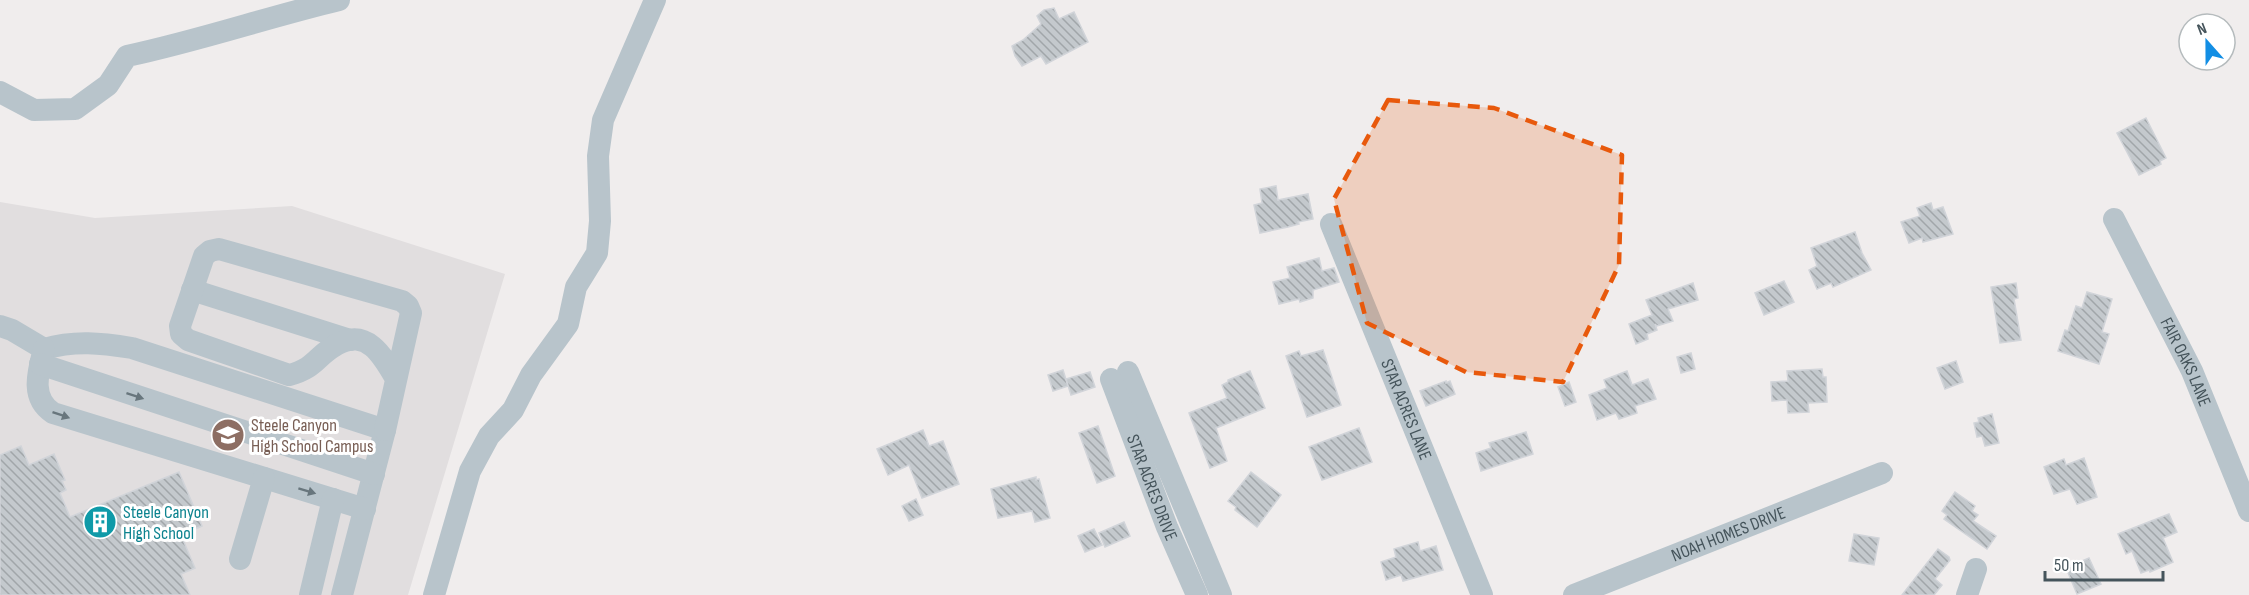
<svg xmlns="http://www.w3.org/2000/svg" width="2249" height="595" font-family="'Sofia Sans Condensed',sans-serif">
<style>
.education{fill:#e1dedf}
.building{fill:url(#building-back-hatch);stroke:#d1d4d9;stroke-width:1.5}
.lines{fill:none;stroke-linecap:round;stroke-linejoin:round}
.minor{stroke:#b8c4cb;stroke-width:22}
.oneway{fill:#68767d}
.marked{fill:#e8590c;fill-opacity:0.2;stroke:#e8590c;stroke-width:4.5;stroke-dasharray:12 8;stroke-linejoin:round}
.labels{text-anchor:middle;stroke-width:6;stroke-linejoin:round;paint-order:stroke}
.street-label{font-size:18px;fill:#45545b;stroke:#fff}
.education-label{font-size:18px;fill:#785e54;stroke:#fff;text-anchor:start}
.culture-label{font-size:18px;fill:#0d838f;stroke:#fff;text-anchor:start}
</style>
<defs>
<pattern id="building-back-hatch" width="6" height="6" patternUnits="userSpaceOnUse" patternTransform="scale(1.5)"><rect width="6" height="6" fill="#c4c9cd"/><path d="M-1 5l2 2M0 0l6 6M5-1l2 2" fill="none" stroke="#a1a6a9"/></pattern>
</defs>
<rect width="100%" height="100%" fill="#f0eded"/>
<polygon class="education" points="0,202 95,218 292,206 505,274 408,595 0,595"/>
<g class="building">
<polygon points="1054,8 1059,19 1074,12 1088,42 1046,64 1041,56 1022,66 1015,56 1012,46 1023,40 1041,24 1037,16 1044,10"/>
<polygon points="2146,118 2166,158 2160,161 2161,164 2139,175 2117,133"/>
<polygon points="1276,186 1278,200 1308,194 1313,219 1298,222 1299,224 1288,227 1260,233 1254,205 1262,203 1260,189"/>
<polygon points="1931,203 1933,210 1943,207 1953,234 1923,242 1922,238 1909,243 1901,222 1920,216 1917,208"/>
<polygon points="1855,232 1862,253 1871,270 1833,287 1831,283 1817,289 1809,270 1817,266 1811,248"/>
<polygon points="1319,258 1322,271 1334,268 1339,282 1313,290 1313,298 1300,302 1299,299 1279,304 1273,282 1290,278 1287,267"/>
<polygon points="1784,281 1794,302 1764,315 1755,293"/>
<polygon points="1693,283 1698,300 1668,309 1673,321 1657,326 1655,324 1657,330 1647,334 1648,339 1636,344 1629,324 1652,315 1646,300"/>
<polygon points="2016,283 2018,298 2014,299 2021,340 2000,343 1991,287"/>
<polygon points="2087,292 2112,299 2102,332 2109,334 2099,364 2058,351 2065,330 2068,331 2076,306 2082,308"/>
<polygon points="1323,350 1341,405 1307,417 1286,356 1299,351 1301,356"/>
<polygon points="1691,353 1695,369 1681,373 1677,357"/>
<polygon points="1956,361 1963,382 1945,389 1937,368"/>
<polygon points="1822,369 1823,377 1826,377 1827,402 1808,403 1809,412 1788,413 1787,400 1772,401 1771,382 1788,381 1787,371"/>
<polygon points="1063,370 1068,386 1053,391 1048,375"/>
<polygon points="1250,371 1265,408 1216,428 1227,461 1210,468 1189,413 1227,398 1222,385 1228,382 1228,380"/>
<polygon points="1627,371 1632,385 1648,379 1656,399 1635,406 1637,413 1619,419 1616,413 1597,420 1589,395 1607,388 1604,380"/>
<polygon points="1090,372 1095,387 1071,395 1066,379"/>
<polygon points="1446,381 1446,383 1450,381 1455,394 1426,406 1420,391"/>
<polygon points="1569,382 1576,402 1565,406 1558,387"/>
<polygon points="1992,414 1999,443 1985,446 1982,436 1977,437 1974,423 1979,422 1978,418"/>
<polygon points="1098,426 1115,476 1097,483 1079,433"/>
<polygon points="1359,428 1372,462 1322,480 1309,447"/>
<polygon points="923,430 929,446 943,441 959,484 922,498 909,465 888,475 877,449"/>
<polygon points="1526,432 1533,454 1481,471 1476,453 1491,448 1489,443"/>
<polygon points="21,446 29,465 54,454 65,480 62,481 66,490 60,493 70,517 179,472 202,526 181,535 195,568 181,574 190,595 0,595 0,455"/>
<polygon points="2084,458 2097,497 2077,504 2070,489 2054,494 2044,467 2064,459 2066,465"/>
<polygon points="1251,472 1281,495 1257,527 1235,510 1236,507 1228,501"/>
<polygon points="1036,477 1036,480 1039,479 1050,518 1035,522 1032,511 998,518 991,489"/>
<polygon points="1955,492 1975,506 1972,511 1978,515 1973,521 1996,536 1987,549 1944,519 1947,515 1942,511"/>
<polygon points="916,499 923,515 909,521 902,506"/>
<polygon points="2169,514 2177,532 2163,538 2173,562 2150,572 2149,570 2141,573 2132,551 2126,554 2118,534"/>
<polygon points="1124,522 1130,536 1105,547 1099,533"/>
<polygon points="1094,529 1102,545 1085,552 1078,536"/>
<polygon points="1854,534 1879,538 1874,565 1849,561"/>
<polygon points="1418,542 1420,551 1436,546 1443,570 1403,581 1401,575 1386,580 1381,562 1396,557 1394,549"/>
<polygon points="1938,549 1949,557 1950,560 1935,579 1942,585 1934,595 1902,595"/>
<polygon points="2089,558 2101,584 2077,594 2066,568"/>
</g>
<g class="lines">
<g class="minor">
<path d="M0,92L34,110L75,109L108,85L127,56C198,41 268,17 339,0"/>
<path id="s1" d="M2114,219L2192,371L2249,511"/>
<path id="s2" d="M1331,224L1482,595"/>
<polyline points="192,290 350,340"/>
<path d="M0,326L12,330L44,349C75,340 101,343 132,348L385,430L342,595"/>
<path d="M44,349C38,372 30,398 53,413L365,509"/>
<polyline points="40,364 374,474"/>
<polyline points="1128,372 1221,595"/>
<path id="s3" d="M1111,379L1167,527L1197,595"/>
<path d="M385,430L411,313L408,306L402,301L219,249L210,251L204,256L180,326L181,334L188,340L289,375C316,368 316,356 336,345C367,327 383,356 396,379"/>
<polyline points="240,559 264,478"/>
<polyline points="310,595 333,499"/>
<polyline points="434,595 470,471 489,436 513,410 531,375 568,324 576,287 597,253 600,221 598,156 603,120 655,0"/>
<path id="s4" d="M1574,595L1882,473"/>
<polyline points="1967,595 1976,569"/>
</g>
</g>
<defs><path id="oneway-solid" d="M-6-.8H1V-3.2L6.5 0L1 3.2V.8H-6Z" transform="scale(1.5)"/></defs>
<g class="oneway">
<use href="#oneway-solid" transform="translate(135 396) rotate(18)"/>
<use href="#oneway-solid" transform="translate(61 415) rotate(19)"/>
<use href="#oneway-solid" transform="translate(307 491) rotate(17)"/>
</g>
<path class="marked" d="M1388,100L1494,108L1622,155L1619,265L1563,382L1466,372L1367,323L1334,199Z"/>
<defs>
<symbol id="school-disc" viewBox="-11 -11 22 22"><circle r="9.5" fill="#8d6e63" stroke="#fff"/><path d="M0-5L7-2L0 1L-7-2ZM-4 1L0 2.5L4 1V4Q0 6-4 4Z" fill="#fff"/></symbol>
<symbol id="building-disc" viewBox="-11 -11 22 22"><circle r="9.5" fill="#0f9aa8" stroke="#fff"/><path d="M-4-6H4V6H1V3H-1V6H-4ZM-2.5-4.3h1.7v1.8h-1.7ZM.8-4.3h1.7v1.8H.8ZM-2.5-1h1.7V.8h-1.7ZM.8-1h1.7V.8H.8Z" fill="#fff"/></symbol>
</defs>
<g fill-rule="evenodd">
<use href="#school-disc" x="209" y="416" width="38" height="38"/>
<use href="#building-disc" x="81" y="503" width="38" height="38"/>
</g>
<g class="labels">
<g class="street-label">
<text dy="6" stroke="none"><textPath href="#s1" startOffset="160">FAIR OAKS LANE</textPath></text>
<text dy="6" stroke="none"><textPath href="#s2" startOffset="200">STAR ACRES LANE</textPath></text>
<text dy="6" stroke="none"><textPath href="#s3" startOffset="116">STAR ACRES DRIVE</textPath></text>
<text dy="6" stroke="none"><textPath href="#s4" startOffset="166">NOAH HOMES DRIVE</textPath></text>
</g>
<g class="education-label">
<text x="251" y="431">Steele Canyon<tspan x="251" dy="21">High School Campus</tspan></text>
</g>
<g class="culture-label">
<text x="123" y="518">Steele Canyon<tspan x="123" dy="21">High School</tspan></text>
</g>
</g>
<g transform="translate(2207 42) rotate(339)"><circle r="28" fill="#ffffff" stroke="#b5bbbd" stroke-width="1.5"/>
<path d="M0-4.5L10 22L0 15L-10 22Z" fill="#138ee4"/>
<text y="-9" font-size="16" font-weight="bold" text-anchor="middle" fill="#45545b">N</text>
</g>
<path d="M2045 571v9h118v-9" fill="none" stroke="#45545b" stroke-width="3"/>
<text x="2054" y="571" font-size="18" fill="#45545b" stroke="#ffffff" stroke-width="4.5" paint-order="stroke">50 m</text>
</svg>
